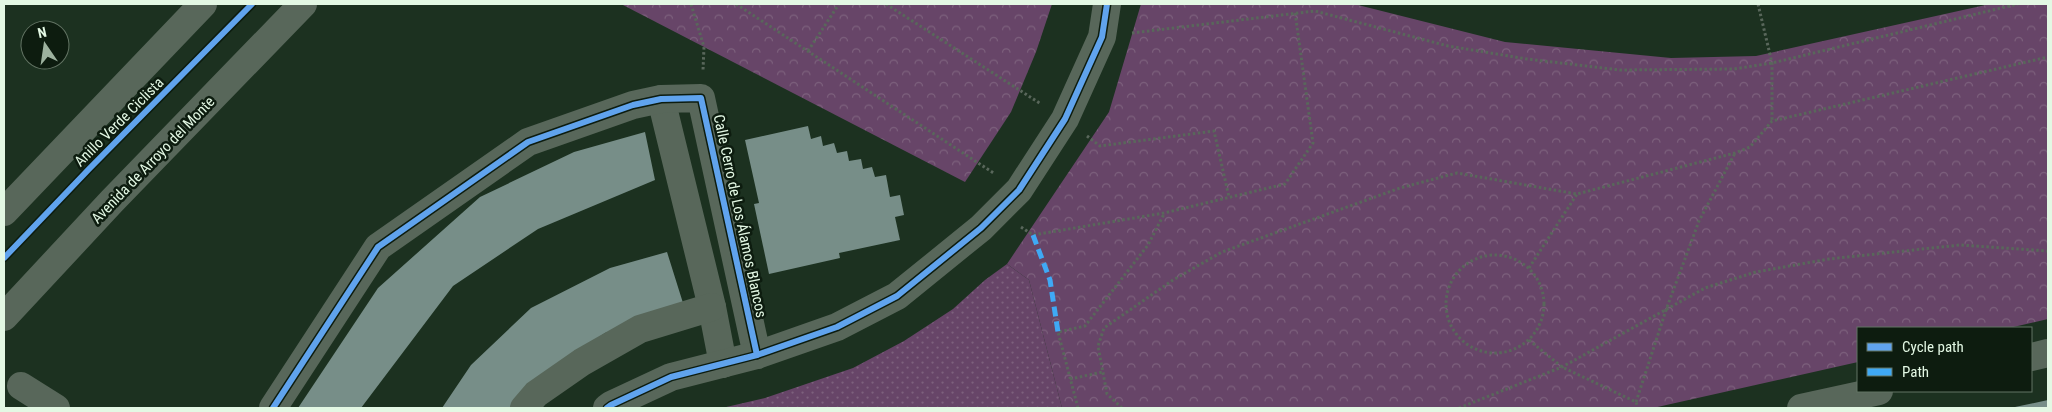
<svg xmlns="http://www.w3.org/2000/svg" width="2052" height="412" font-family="'Roboto Condensed',sans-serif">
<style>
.grass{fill:url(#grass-dots)}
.park{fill:url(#park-crowns)}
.building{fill:#778e88}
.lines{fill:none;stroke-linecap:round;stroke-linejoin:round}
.path{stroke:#59675b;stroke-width:3;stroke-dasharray:2.5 2.5;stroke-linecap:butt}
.minor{stroke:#58675a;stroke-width:28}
.quiet{stroke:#3fa9f5;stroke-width:5;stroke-dasharray:10 5;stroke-linecap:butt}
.cycleway-casing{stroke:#0d1c0f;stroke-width:9}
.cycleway{stroke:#60a3ed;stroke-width:6}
.labels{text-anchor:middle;stroke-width:5;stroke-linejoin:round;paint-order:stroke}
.street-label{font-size:15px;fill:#e3f8e4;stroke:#0d1c0f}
</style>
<defs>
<pattern id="grass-dots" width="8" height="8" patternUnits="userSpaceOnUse" patternTransform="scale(1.25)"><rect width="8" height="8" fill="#674568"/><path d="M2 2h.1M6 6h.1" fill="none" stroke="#7d617d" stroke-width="1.8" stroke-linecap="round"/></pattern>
<pattern id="park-crowns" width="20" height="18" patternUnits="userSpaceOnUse" patternTransform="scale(1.25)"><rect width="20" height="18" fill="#674568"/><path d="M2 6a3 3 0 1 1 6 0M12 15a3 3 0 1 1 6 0" fill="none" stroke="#7d617d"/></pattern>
</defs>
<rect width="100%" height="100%" fill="#1c3120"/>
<polygon class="grass" points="1007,264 1029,280 1062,408 722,408 765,398 853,368 904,341 953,309 985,280"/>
<g class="park">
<polygon points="621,4 1052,4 1036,52 1011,112 965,182"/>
<polygon points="1141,4 1354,4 1505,42 1671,58 1756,56 1990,4 2048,4 2048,319 2009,328 1858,328 1858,362 1653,408 1062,408 1029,280 1007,264 1109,112"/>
</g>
<g class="building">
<polygon points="808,126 811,139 821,136 823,146 834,143 837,153 847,151 849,161 861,159 863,169 872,167 875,177 886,175 890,197 900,195 904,215 895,217 900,240 839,253 840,258 769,274 754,204 759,203 745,140"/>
<polygon points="645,132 655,180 538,229 453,286 361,408 298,408 378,288 480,197 574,152"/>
<polygon points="667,252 683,303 605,333 523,389 511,408 442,408 471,365 531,308 610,268"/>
<polygon points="2048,400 2048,408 2015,408 2015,407"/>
</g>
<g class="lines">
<g class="path">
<polyline points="691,4 704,47 703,70"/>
<polyline points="736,4 995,174"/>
<polyline points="886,4 1041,104"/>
<polyline points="1758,4 1772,63 1772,121"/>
<polyline points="1132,33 1315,11 1448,46 1527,59 1620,70 1734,69 1772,63 2018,4"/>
<polyline points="808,51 839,4"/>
<polyline points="1087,136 1100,146 1214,131 1229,197"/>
<polyline points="1021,227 1033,235 1164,213 1285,184 1313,143 1295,12"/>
<circle cx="1495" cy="304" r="49"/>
<polyline points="1529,268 1577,194"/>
<polyline points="1529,340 1562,367 1636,402 1638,408"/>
<polyline points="1070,379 1103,372"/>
<polyline points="1636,402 1666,310 1699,221 1735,153"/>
<polyline points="1078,408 1058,332 1085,326 1148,245 1164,214"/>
<polyline points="1122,408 1107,394 1098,346 1104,328 1173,280 1222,252 1400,188 1457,173 1577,194 1735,153 1750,147 1772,121 2048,57"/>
<polyline points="1459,408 1562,367 1705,288 1756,272 1829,259 1960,245 2048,251"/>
</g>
<g class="minor">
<polyline points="661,99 712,307 723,364"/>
<polyline points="4,212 203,4"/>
<polyline points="4,317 112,201 303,4"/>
<polyline points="2031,357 2048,353"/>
<polyline points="21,386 56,408"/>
<polyline points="273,408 378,247 528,142 633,105 661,99 701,98 757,355"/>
<polyline points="524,408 536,394 582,362 640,329 712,307"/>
<polyline points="607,408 611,405 671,377 757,355 837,327 897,296 981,228 1019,190 1065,119 1102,37 1107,4"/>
<polyline points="1801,408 1879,391"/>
</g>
<polyline class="quiet" points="1033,235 1050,280 1058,332"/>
<defs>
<g id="cycleway">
<polyline points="4,258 89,169 252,4"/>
<polyline points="273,408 378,247 528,142 633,105 661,99 701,98 757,355"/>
<polyline points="607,408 611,405 671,377 757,355 837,327 897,296 981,228 1019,190 1065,119 1102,37 1107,4"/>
</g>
</defs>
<use href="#cycleway" class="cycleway-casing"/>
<use href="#cycleway" class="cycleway"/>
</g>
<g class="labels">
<g class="street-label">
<text transform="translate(119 122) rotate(-45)" y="5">Anillo Verde Ciclista</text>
<text transform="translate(153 160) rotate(-46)" y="5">Avenida de Arroyo del Monte</text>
<text transform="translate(740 216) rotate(78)" y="5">Calle Cerro de Los Álamos Blancos</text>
</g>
</g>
<rect width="2052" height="412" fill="none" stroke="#e3f8e4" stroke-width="10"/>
<rect x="1857" y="327" width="175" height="65" fill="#0d1c0f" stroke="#637464"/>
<rect x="1867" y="343" width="25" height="8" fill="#60a3ed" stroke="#637464"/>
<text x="1902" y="352" font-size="15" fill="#e3f8e4">Cycle path</text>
<rect x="1867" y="368" width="25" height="8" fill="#3fa9f5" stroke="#637464"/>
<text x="1902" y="377" font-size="15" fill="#e3f8e4">Path</text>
<g transform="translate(45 45) rotate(347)"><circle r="24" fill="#0d1c0f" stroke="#637464"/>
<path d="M0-4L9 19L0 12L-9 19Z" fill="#9db29f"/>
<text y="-8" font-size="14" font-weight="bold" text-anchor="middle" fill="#e3f8e4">N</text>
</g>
</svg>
